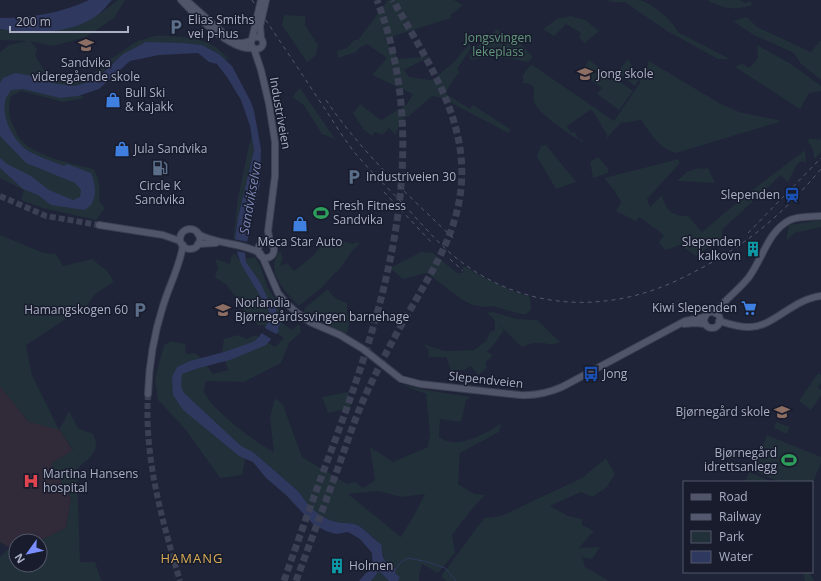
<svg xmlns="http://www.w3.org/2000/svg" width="821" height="581" font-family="'Open Sans',sans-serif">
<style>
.medical{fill:#302a39}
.green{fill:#213039;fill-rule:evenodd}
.water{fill:#2f385e}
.pier{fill:#1f2438}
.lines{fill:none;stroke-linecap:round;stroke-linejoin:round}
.stream{stroke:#2f385e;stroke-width:1}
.major-tunnel{stroke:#3b4054;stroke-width:6;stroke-dasharray:6 3;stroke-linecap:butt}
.highway-tunnel{stroke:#3b4054;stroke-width:7;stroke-dasharray:7 3.5;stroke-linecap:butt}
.major-casing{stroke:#3c4052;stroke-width:8}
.major{stroke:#505569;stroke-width:6}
.rail{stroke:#545970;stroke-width:1;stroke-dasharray:4 4;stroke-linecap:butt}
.labels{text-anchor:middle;stroke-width:3;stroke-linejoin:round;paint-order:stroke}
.poi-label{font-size:12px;fill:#acb0c5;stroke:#181c2d;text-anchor:start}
.park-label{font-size:12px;fill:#63977b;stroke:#181c2d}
.street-label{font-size:12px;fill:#acb0c5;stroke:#181c2d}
.water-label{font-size:13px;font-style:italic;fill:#7a85b4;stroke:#181c2d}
.neighbourhood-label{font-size:13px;letter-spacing:1px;fill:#d8ac54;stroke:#181c2d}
</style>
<rect width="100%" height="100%" fill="#1f2438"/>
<polygon class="medical" points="0,386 29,422 49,418 60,430 73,451 51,464 71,498 66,528 40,541 16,541 16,548 10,548 0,542"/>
<g class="green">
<path d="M118,0H125L114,18L86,37L53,46L30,41L37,49L35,55L45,72L77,80L90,75L105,65L109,60L139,40C145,41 148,37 154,36C168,35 195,37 208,43C215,46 222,52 228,58L226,60L219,54L202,45L114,62C101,75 88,84 70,87L85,98L63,102L21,91L11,96C8,106 8,115 13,125C15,129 17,135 20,139C32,155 73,164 93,169C100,178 100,190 99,201L105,208L96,220L43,208L21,200L24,190L0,178V52L9,45L27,41L0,40V29L19,32L46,33L100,14Z"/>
<polygon points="388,0 454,0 463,5 450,16 451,18 384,39 399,59 431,56 404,70 409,77 432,80 453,63 469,44 471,48 457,69 459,72 445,93 470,109 473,105 511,130 508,133 442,98 432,96 409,116 403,118 395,135 389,128 382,135 375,132 372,136 363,129 353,113 360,104 381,120 407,104 413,94 372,75 387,58 367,44 359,48 356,52 338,58 337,51 347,48 354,40 358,40"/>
<path d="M607,0C617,0 630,0 640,0C652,3 674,22 678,32L730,59H718L667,31L625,2H612Z"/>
<path d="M707,0H740L745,3L750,1L753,5C735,11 723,9 707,0Z"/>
<polygon points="284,15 305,16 305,25 318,45 316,55 307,62 282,25"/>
<polygon points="571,16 585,20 599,31 585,43 579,38 581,33 566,24 554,36 543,29 557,19"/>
<polygon points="747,17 757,27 811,52 820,41 821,41 821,80 801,64 794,53 754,35 733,21"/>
<polygon points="497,29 508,37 519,42 533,57 528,62 513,59 493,57 471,60 469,56 478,46"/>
<polygon points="757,45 791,64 821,86 821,91 809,93 800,109 735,67 742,63 749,68 758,58"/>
<path d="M628,59L639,78L645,73L649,61L721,104L739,112L778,120L779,122L676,153C659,149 651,133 641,120L621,123L605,140L607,135L592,110H590L567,126L570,132L572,133L575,132L578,139H581L584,143C573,137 540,115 535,104C532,99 534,94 534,88C531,84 528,82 523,84V75L531,64L614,121L640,83L639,79L635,86L617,73Z"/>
<polygon points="589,60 633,91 619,110 597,94 602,88 583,75 583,73 581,72"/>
<polygon points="300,88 333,136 335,139 322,134 303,104 293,98 295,93"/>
<polygon points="252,137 254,150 238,218 235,232 236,241 233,241 238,198 249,145"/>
<path d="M809,138L820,140L821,138V152L814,159C814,152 813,147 808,142Z"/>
<polygon points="546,145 576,182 556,189 537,157 541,146"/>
<path d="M805,150L806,163L802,161L797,164L788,182L781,175L723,229L721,238L696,256L680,245L665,250L659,242L664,235L639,217L636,221L616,211L621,202L614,190L604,178L679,159V164L647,199L650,207L662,195C666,211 672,216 688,216L702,232L746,195Z"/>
<polygon points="598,157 608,168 608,173 593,178 590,162"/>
<polygon points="698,168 703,169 708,168 715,183 677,181 687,172"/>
<polygon points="821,220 821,227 794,233 786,242 789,225"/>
<path d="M0,235L44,253L56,254L63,266L92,259L108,272L114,282L95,294L82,313L72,315L26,345L32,375L59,430L69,411L78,428L93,434C102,453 89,457 77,469L80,562H95L101,580L104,581H0V557L10,548H16V565H40V541L66,528L71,498L51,464L73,450L60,430L29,422L0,386Z"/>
<path d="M343,241L353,244L357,242L360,243L352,251L342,266L322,287L299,306C289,296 274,280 274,266C274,260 277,255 280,251L283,258L280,266L287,263L294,271L313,256L322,245Z"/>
<path d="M421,252L433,253L457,273H462L464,270L462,267H466C487,280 506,289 530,297L531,310L526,314H521L492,306L486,307L472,305L461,299L427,273L403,279L390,268Z"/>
<path d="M234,254L236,255L239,260L255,257L260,265L268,288L285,315L282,323L292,330L299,324L301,332L289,343L281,363L244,382L206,381C206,383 204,387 204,390C205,405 260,446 274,452L270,417L275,398L283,405L302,457L347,484L355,482L363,488L375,480L370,447L393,462L428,447L430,434L426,394L400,384L425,390L471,397L466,400L461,422L440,419L439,437C458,451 484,433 501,424L499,432L460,453L458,484L475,494L485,495L472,509L452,535L455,553L438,573L422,564L419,575V581H398L400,577C391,570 381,559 382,547L381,544C374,539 366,530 359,526C351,522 345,524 337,522C320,519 308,506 299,492L253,452L247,450L242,475L220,478L186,430L158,400L155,378L164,345L171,341L185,344L186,347L185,352L187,354L195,353L199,356L213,374L228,370L222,350L224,339L238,335L246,339L256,335L275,347L284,338L263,325H258L251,320L227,285L216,278L215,275L218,268L215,259L230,264L231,257ZM378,491L401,497L425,494L416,512L401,537L348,494Z"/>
<path d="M328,289C332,298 339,300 347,303V315L350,316L347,334L327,325L321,321H316L304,316V311L306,307Z"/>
<path d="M493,312L516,319L537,320L560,342C549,347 546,342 535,343C531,343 526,345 522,347L496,321L504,330L495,343L487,352L493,355L485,363L487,368L478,375L471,366L465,370H451L446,357H429L428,349L423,344L445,351L474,350L486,341L490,332L495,330V320L487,313Z"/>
<polygon points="818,373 821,375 821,383 818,387 821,390 821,396 811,410 799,401"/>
<polygon points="348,392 351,408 328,413 322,397"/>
<polygon points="776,422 790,427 787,434 774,428"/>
<polygon points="767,435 821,457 821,463 812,485 812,482 780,482 753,471"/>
<polygon points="606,458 615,474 606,488 592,497 581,492 550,506 568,516 582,519 582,525 594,531 579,548 600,547 592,559 582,557 585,567 608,580 607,581 446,581 441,576 484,518 501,516 582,478"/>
<polygon points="749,472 772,482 745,482"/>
<polygon points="379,571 389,581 371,581"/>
<polygon points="803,572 809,572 814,581 805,581"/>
</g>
<g class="water">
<path d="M89,0H112C108,4 104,10 99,14C71,35 34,34 0,29V18C30,18 62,13 89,0Z"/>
<path d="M146,42L183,43L202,45L219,54L232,66L251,102L254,111L261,149L260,183L245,252L246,262L260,282L267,297L277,308L276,312L281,323L278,328L279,331L266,345L230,360L199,368L182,374L181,386L184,393L241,446L253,452L299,492C308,506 320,519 337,522C344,524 352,522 359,526C367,531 373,539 381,544L382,547C381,558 386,564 396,569L395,573L400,577L398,581H389L379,571L371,581H359L365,574L373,567L372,553L360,539L348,532L336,534L326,531L313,524L286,495L266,478L253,462L239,456L183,410L173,395L172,377L177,367L190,361L224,352L253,342L259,337L269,321V311L241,264L237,252L235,238L238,218L254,150L250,126L241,100L227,77L217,64L209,62L198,53L159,55L130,61L99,89L78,96L60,98L23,89L11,90C9,93 7,96 6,98C0,116 13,140 27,150C38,157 52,161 64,166L67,164L91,173C95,182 97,194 92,203C91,206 87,208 85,210L51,205L38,195L23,189L0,168V158L7,164L31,176L49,190L73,200L80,197L81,190L75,183L26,163L0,136V83L3,78L15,73L28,75L52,83L75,86L91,81L105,71L123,54Z"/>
</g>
<g class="pier">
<polygon points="233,239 249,242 247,253 235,251"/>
<polygon points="263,327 278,335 273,340 260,332"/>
</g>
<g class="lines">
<polyline class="stream" points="395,570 401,562 408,558 428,562 445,568 456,581"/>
<g class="major-tunnel">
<polyline points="0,196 46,216 99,225"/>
<path d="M148,394C144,458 162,520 180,581"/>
</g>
<g class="highway-tunnel">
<path d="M284,581C297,543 311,505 325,467C381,319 437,156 377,0"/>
<path d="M296,581C310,543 324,506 338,468C347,443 355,418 366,394C379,366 393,339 409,312C438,261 467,218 461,156C455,99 420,49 393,0"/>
</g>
<defs>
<g id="major">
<path d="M181,0C195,15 231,51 252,48"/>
<polyline points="186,0 222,32"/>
<circle cx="257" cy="43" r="6"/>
<polyline points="261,38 260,26 266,0"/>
<polyline points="252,39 261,0"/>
<polyline points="235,43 243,43 251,41"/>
<polyline points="254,49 261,70 269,104 275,142 275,176 268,231 270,242"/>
<polyline points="99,225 163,235 180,241"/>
<circle cx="190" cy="239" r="10"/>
<path d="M198,234C217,245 241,242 260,253"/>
<circle cx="266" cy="250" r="8"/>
<polyline points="198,244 216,243"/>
<path d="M262,256L278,293L286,303L296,312L310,322L340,335L363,349L401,379L420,384L520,395C536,396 548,393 562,387L685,321L705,317"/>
<circle cx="712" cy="320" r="8"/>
<path d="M715,313C725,299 739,290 749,277C763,258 768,231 790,220C799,216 811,217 821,216"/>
<path d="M719,321C729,324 740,328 750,327C773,327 793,299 821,296"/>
<polyline points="684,324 695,323 705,324"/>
<path d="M148,394C149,364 154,334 163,306C169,286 180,266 183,245"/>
</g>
</defs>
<use href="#major" class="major-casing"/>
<use href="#major" class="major"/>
<g class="rail">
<path d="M252,0C274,32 296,65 317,97C330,116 341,135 355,153C370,171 388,188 404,205C422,224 439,245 460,261C526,311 607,314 680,279C740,250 778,220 821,169"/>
<path d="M326,100C362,153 408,195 454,239"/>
<polyline points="384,192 433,244"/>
<polyline points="748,233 821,158"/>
<polyline points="450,259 463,271"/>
</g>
</g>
<defs>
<symbol id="parking-bare" viewBox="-9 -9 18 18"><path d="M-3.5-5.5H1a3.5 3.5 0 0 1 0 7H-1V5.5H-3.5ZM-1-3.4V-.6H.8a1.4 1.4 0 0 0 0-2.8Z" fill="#5c6f8a" stroke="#181c2d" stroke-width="2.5" paint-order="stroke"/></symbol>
<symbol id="school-bare" viewBox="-9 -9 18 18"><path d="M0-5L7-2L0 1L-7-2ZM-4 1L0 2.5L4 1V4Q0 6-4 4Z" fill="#8d6e63" stroke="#181c2d" stroke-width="2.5" paint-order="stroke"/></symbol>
<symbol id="shop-bare" viewBox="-9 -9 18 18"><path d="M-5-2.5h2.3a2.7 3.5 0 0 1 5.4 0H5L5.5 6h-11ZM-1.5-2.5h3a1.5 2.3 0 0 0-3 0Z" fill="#3f7fe0" stroke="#181c2d" stroke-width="2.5" paint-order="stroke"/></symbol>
<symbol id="fuel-bare" viewBox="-9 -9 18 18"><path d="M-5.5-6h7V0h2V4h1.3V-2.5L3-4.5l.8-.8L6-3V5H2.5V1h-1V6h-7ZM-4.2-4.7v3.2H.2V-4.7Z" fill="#5c6f8a" stroke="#181c2d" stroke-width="2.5" paint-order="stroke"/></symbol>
<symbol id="station-bare" viewBox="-9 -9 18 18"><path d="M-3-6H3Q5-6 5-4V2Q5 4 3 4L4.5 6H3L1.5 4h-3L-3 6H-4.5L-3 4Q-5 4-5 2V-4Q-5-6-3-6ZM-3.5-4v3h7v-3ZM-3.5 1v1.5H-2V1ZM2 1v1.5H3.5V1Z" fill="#1a4fb4" stroke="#181c2d" stroke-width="2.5" paint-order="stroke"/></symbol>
<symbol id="stadium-bare" viewBox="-9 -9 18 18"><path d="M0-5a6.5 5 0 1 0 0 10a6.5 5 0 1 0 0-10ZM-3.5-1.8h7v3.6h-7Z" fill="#2e9e5b" stroke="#181c2d" stroke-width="2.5" paint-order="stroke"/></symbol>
<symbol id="building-bare" viewBox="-9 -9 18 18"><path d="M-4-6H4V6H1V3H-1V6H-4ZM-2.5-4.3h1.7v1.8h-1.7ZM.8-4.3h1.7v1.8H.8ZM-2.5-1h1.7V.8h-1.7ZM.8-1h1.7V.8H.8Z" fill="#0f9aa8" stroke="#181c2d" stroke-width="2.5" paint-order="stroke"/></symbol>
<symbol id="supermarket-bare" viewBox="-9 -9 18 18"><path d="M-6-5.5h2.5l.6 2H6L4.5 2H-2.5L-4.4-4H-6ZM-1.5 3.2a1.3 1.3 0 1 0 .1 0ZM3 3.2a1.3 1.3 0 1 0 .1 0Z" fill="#3f7fe0" stroke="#181c2d" stroke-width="2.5" paint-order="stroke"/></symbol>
<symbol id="bus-bare" viewBox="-9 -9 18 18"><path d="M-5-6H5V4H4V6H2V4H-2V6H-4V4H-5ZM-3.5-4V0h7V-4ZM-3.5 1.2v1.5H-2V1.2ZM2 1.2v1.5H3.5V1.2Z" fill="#1a4fb4" stroke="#181c2d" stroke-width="2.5" paint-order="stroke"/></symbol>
<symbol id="hospital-bare" viewBox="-9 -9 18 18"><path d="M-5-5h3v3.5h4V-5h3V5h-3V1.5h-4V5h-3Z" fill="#e0444e" stroke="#181c2d" stroke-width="2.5" paint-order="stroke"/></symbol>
</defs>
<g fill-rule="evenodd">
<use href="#parking-bare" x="165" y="16" width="22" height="22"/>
<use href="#school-bare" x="75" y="34" width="22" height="22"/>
<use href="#school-bare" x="574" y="63" width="22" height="22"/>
<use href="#shop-bare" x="102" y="89" width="22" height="22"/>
<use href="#shop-bare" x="111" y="138" width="22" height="22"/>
<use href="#fuel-bare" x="149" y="157" width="22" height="22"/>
<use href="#parking-bare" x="343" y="166" width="22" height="22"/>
<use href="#station-bare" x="781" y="184" width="22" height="22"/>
<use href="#stadium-bare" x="310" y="202" width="22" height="22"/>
<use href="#shop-bare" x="289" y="213" width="22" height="22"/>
<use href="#building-bare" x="742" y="238" width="22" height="22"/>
<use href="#supermarket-bare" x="738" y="297" width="22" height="22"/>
<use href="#parking-bare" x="129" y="299" width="22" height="22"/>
<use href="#school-bare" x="212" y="299" width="22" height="22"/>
<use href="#bus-bare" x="580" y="363" width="22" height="22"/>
<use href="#school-bare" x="771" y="401" width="22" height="22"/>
<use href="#stadium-bare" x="778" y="449" width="22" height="22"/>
<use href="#hospital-bare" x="20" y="470" width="22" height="22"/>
<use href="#building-bare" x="326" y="555" width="22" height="22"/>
</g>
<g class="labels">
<g class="poi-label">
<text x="188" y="24">Elias Smiths<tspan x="188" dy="14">vei p-hus</tspan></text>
<text x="86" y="67" text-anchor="middle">Sandvika<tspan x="86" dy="14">videregående skole</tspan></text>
<text x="597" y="78">Jong skole</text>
<text x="125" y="97">Bull Ski<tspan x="125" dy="14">&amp; Kajakk</tspan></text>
<text x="134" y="153">Jula Sandvika</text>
<text x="366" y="181">Industriveien 30</text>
<text x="160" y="190" text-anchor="middle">Circle K<tspan x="160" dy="14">Sandvika</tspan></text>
<text x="780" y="199" text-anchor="end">Slependen</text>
<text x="333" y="210">Fresh Fitness<tspan x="333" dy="14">Sandvika</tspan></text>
<text x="300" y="246" text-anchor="middle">Meca Star Auto</text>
<text x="741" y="246" text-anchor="end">Slependen<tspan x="741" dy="14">kalkovn</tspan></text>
<text x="235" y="307">Norlandia<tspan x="235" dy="14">Bjørnegårdssvingen barnehage</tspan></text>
<text x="737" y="312" text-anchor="end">Kiwi Slependen</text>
<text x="128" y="314" text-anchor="end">Hamangskogen 60</text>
<text x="603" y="378">Jong</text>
<text x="770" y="416" text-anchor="end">Bjørnegård skole</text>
<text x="777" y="457" text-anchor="end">Bjørnegård<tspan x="777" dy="14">idrettsanlegg</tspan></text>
<text x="43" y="478">Martina Hansens<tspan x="43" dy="14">hospital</tspan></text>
<text x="349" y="570">Holmen</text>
</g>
<g class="park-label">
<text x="498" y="42">Jongsvingen<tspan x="498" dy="14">lekeplass</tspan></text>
</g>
<g class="street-label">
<text transform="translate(280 113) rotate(80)" y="4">Industriveien</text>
<text transform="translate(486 380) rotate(6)" y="4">Slependveien</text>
</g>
<g class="water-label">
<text transform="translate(250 198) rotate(-80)" y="5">Sandvikselva</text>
</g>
<g class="neighbourhood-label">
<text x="192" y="563">HAMANG</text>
</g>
</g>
<rect x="683" y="481" width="130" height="92" fill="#181c2d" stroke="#53576a"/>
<rect x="691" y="494" width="20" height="6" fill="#505569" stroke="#53576a"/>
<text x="719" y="501" font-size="12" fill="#acb0c5">Road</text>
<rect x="691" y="514" width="20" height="6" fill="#545970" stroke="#53576a"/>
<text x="719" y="521" font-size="12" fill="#acb0c5">Railway</text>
<rect x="691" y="531" width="20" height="12" fill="#213039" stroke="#53576a"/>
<text x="719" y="541" font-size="12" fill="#acb0c5">Park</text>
<rect x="691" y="551" width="20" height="12" fill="#2f385e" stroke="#53576a"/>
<text x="719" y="561" font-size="12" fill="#acb0c5">Water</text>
<g transform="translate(28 553) rotate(237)"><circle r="19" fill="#181c2d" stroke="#53576a"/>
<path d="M0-3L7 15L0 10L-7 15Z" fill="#7a8efd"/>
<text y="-6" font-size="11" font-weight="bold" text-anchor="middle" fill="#acb0c5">N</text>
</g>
<path d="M10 26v6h118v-6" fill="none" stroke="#acb0c5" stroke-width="2"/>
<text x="16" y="26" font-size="12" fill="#acb0c5" stroke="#181c2d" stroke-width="3" paint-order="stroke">200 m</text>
</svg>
